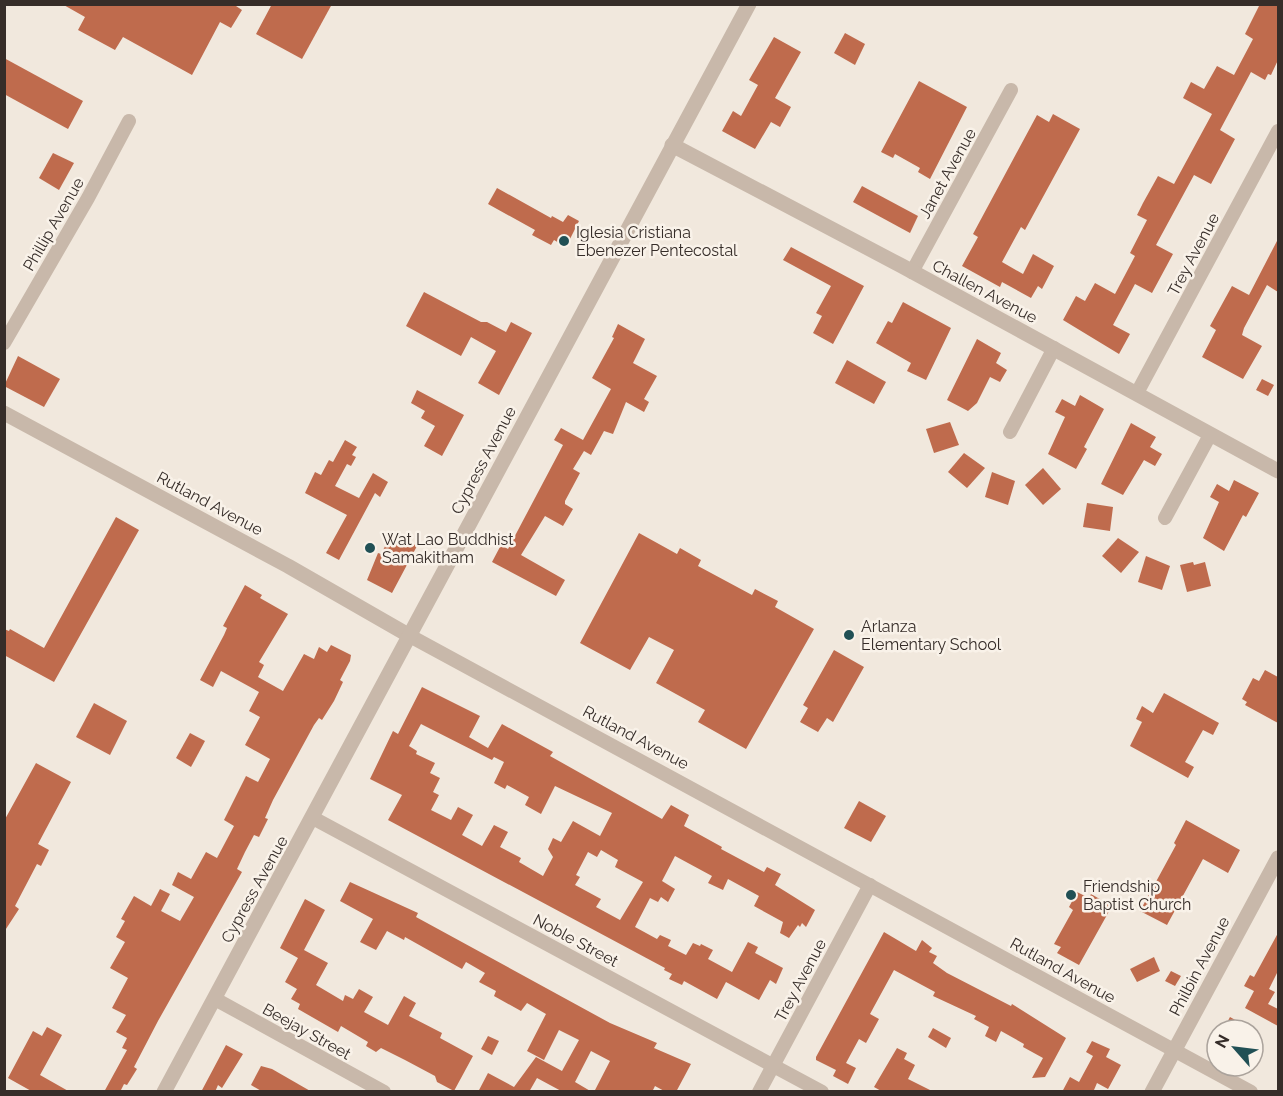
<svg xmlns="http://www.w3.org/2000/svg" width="1283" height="1096" font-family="Raleway,sans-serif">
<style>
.building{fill:#bf6b4d;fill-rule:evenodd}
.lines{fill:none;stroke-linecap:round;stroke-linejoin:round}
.minor{stroke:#c8b8aa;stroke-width:14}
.tertiary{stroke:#c8b8aa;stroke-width:15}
.poi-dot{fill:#215055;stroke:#f9f2e9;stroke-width:2}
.labels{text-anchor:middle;stroke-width:5;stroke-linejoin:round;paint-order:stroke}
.street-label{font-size:16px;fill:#362d29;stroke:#f9f2e9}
.poi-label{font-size:16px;fill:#362d29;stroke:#f9f2e9;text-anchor:start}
</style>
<rect width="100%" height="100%" fill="#f1e8dd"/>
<g class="building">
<polygon points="62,4 233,4 242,10 231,28 220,22 192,75 123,37 115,50 78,30 85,17"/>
<polygon points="272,4 332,4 302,59 256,34"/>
<polygon points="1260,4 1278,4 1278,60 1271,75 1268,74 1265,80 1251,72 1220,130 1235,139 1211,184 1194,175 1156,245 1173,254 1152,293 1135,284 1113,325 1130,334 1119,354 1063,320 1076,296 1085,301 1095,283 1115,294 1135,256 1130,253 1147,220 1137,215 1143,203 1158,176 1174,184 1212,114 1183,98 1191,82 1204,89 1217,66 1234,75 1253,39 1245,34"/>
<polygon points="845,33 865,44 855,65 834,53"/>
<polygon points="774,37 801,52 775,98 791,107 780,127 771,122 755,149 722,131 733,111 741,116 758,85 749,80"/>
<polygon points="4,58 83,101 68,129 4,94"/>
<polygon points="919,81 967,107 930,179 918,172 920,168 895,154 893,158 881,152"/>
<polygon points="1053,114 1080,129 1025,230 1021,227 1002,262 1023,274 1033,254 1054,266 1042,289 1038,286 1031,298 1002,282 1000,287 962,266 978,237 973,234 1037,115 1049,122"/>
<polygon points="53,153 74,163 59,190 39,178"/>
<polygon points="862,186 918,216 910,233 853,202"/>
<polygon points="497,188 551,218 552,216 563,222 568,215 579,221 566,247 554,240 551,245 532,235 535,230 488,204"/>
<polygon points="1278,239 1278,292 1267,285 1244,328 1242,335 1262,346 1243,379 1202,357 1216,330 1210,326 1232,286 1249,295"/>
<polygon points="791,247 864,286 833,344 813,333 822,316 816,313 831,286 783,260"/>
<polygon points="424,292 481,322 487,322 506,332 511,322 532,333 499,395 478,383 496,351 471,337 461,356 406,326"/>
<polygon points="903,302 951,328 926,380 907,371 911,363 876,343 888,321 892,323"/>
<polygon points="618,324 645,339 633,363 657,376 644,399 649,402 644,412 626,402 613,434 604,431 591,455 584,451 573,469 580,473 565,501 565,504 573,509 563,526 545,516 521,555 565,580 556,596 492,562 501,545 508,549 563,445 554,440 561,428 583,440 611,389 592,378 614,338 612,337"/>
<polygon points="977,339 1001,353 996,363 1007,370 1000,382 990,377 977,403 968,411 947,400"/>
<polygon points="18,356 60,379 44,407 4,386"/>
<polygon points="847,360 886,382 874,404 835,383"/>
<polygon points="1262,379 1274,385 1268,396 1256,390"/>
<polygon points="417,390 464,415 442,456 424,446 435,426 421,418 425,411 411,403"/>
<polygon points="1080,395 1104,409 1084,447 1087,449 1076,469 1048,454 1065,417 1055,412 1062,399 1075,406"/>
<polygon points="950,422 959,445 934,453 926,429"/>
<polygon points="1131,423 1156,437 1150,447 1162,454 1155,466 1144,460 1123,495 1101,484"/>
<polygon points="345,440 357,447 352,455 356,457 351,466 347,464 335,486 359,498 373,473 388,482 380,497 375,493 339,560 326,553 347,515 305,493 315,472 321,475 329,460 333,462"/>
<polygon points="964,453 985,468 967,488 948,472"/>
<polygon points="1043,468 1061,489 1043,505 1025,485"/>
<polygon points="992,472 1015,481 1008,505 985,497"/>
<polygon points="1234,480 1259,493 1246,517 1243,515 1224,551 1203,538 1219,502 1210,497 1217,484 1229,491"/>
<polygon points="1087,503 1113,507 1110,531 1083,527"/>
<polygon points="116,517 139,530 54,682 4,655 4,629 9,631 10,629 44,648"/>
<polygon points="392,533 417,546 392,593 367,580 378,553 381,554"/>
<polygon points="639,533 677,554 680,548 701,560 698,566 752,595 755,589 778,601 775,607 814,629 746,749 698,722 705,710 656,683 674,650 649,637 630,670 580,643"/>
<polygon points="1118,538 1139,552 1121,573 1102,556"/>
<polygon points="1146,556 1170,566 1162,590 1138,582"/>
<polygon points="1193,562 1194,565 1205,562 1211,586 1187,592 1180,565"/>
<polygon points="245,585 262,595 260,598 288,614 259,662 264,665 258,677 283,691 304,654 314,659 319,647 327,652 331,645 351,655 350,661 340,680 343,682 334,701 322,720 319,718 314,725 273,800 265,818 268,819 259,837 254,835 245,852 237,869 242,872 158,1021 134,1067 137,1069 127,1085 124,1084 120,1092 104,1092 127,1050 122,1048 127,1038 116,1032 126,1015 112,1008 128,978 110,968 125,942 116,937 125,921 121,919 134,896 151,906 160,889 170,894 161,911 180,921 194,897 172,885 178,872 191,879 206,852 217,858 234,826 224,820 246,776 258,782 270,759 245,745 260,717 249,711 259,692 221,671 213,687 200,680 224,635 227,628 223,626"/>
<polygon points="834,650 864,667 833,722 827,718 818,732 800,722 808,708 803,705"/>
<polygon points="1265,670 1278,677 1278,723 1245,705 1247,702 1242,699 1253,678 1259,681"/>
<path d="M422,687L480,716L469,737L488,748L502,724L553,752L550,756L662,819L671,805L689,815L684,826L722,847L721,849L764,872L767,867L781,874L775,885L815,910L806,927L802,923L800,927L798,925L789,938L780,933L783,922L754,906L759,896L728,879L723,890L708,883L712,876L675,856L662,881L675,889L668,902L661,897L658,902L650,898L635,927L657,939L660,935L671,940L668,946L686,955L693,943L700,946L701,944L713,950L708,959L732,972L748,942L758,947L755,953L783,968L776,984L770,980L759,1000L726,982L717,999L684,981L682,985L669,979L672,974L664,970L665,968L388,820L402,795L370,779L393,731L398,734ZM421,724L492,760L494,757L504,762L494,783L505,789L507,785L529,797L525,805L541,814L555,786L612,813L600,836L573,821L561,842L553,838L548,849L553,857L543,876L519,862L521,858L500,847L508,832L494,825L482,846L462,835L473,815L458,807L451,820L431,810L439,795L433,792L440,778L430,773L435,763L416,754L417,751L409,746ZM601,850L618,860L615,867L643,882L620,920L596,907L601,899L575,885L580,877L576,875L588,852L597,857Z"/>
<polygon points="1164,693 1219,723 1213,735 1203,730 1185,762 1194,767 1188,778 1130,746 1142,722 1136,719 1142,706 1153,713"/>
<polygon points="94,703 127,721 110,755 76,737"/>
<polygon points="190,733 205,741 191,767 176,758"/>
<polygon points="36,763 71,782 38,844 49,850 41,866 37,864 15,906 19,909 4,932 4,821"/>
<polygon points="859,801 886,816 871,842 844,828"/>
<polygon points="1186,820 1240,850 1228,873 1203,859 1167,925 1140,911 1176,845 1174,843"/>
<polygon points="350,882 418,913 416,917 610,1023 657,1043 654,1048 691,1064 676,1092 666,1092 655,1086 652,1092 594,1092 610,1061 591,1051 575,1082 592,1092 563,1092 537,1078 529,1092 478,1092 488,1073 514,1087 536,1057 562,1071 579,1040 559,1030 544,1060 527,1051 546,1014 527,1003 521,1011 494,996 496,991 479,982 485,973 466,962 462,969 405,937 404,940 387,931 376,950 360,942 373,919 340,901"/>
<polygon points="1077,892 1089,898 1091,894 1112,906 1079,965 1057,953 1061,947 1054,944 1073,910 1069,907"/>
<polygon points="305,899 325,910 304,950 328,963 316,985 343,1001 345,995 353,999 359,989 373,997 364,1012 388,1025 404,996 416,1003 409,1016 442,1033 440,1038 473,1056 454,1091 437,1082 435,1076 405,1060 381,1048 376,1052 366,1046 368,1042 341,1026 338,1032 298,1009 300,1004 291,999 297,989 285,982 298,958 280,948"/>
<polygon points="884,932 916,951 922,940 932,948 929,952 937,956 933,963 947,973 1011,1006 1012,1004 1066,1038 1045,1077 1032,1078 1043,1058 1023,1047 1024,1044 1001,1031 996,1042 985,1036 989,1027 974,1019 976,1016 933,996 935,992 894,970 870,1014 879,1019 866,1043 859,1039 846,1063 856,1068 848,1084 833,1076 836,1070 816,1060 816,1057"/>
<polygon points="1278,933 1278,971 1269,989 1275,992 1268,1004 1278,1009 1278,1026 1245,1008 1254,991 1244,986 1250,975 1254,977"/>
<polygon points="1154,957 1160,971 1137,982 1130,969"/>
<polygon points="1171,971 1181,976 1175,986 1165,981"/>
<polygon points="1230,1017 1253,1030 1223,1030"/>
<polygon points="47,1027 62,1035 40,1075 70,1092 33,1092 8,1078 33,1031 42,1036"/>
<polygon points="933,1028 951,1038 946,1048 928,1037"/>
<polygon points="488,1036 499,1041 492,1055 481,1049"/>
<polygon points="1092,1041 1110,1049 1106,1057 1121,1065 1108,1089 1097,1083 1094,1090 1096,1092 1062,1092 1070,1077 1079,1082 1093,1056 1086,1052"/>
<polygon points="226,1045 243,1054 222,1088 218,1085 215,1092 201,1092"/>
<polygon points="897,1048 907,1053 904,1059 915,1065 908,1079 934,1092 883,1092 874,1087"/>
<polygon points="261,1066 272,1069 312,1092 263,1092 251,1085"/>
</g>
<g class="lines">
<g class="minor">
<polyline points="912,272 1011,90"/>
<polyline points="4,343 88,198 129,121"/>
<polyline points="1137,393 1278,131"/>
<polyline points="1010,432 1054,348"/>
<polyline points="1165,518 1210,435"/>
<polyline points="410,636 1251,1092"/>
<polyline points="313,818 822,1092"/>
<polyline points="215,999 384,1092"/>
<polyline points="759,1092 870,885"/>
</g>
<g class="tertiary">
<polyline points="672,145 902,266 1278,471"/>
<polyline points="4,413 288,566 410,636"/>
<polyline points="164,1092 749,4"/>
<polyline points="1152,1092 1278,858"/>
</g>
</g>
<g class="poi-dot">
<circle cx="564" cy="241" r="6"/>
<circle cx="370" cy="548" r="6"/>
<circle cx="849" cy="635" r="6"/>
<circle cx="1071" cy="895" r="6"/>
</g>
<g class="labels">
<g class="street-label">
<text transform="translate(947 173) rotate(-61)" y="6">Janet Avenue</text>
<text transform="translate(53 224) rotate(-60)" y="6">Phillip Avenue</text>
<text transform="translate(1193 254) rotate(-62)" y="6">Trey Avenue</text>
<text transform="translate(985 291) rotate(28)" y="6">Challen Avenue</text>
<text transform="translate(483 460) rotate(-62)" y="6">Cypress Avenue</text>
<text transform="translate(210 503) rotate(28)" y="6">Rutland Avenue</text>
<text transform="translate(636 737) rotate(28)" y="6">Rutland Avenue</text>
<text transform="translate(254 889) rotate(-61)" y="6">Cypress Avenue</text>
<text transform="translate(576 940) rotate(28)" y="6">Noble Street</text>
<text transform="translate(1199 966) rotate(-62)" y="6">Philbin Avenue</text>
<text transform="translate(1063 970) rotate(29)" y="6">Rutland Avenue</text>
<text transform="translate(800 980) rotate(-62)" y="6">Trey Avenue</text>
<text transform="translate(307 1031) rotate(29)" y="6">Beejay Street</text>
</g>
<g class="poi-label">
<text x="576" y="238">Iglesia Cristiana<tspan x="576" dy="18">Ebenezer Pentecostal</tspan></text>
<text x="382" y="545">Wat Lao Buddhist<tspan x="382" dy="18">Samakitham</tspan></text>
<text x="861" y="632">Arlanza<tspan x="861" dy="18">Elementary School</tspan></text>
<text x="1083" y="892">Friendship<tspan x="1083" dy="18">Baptist Church</tspan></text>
</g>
</g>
<rect width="1283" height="1096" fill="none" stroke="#362d29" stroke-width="12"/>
<g transform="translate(1235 1048) rotate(298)"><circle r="28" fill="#f9f2e9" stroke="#aba39c" stroke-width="1.5"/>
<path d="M0-4.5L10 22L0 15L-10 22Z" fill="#215055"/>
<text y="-9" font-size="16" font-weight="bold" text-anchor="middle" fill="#362d29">N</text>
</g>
</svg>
